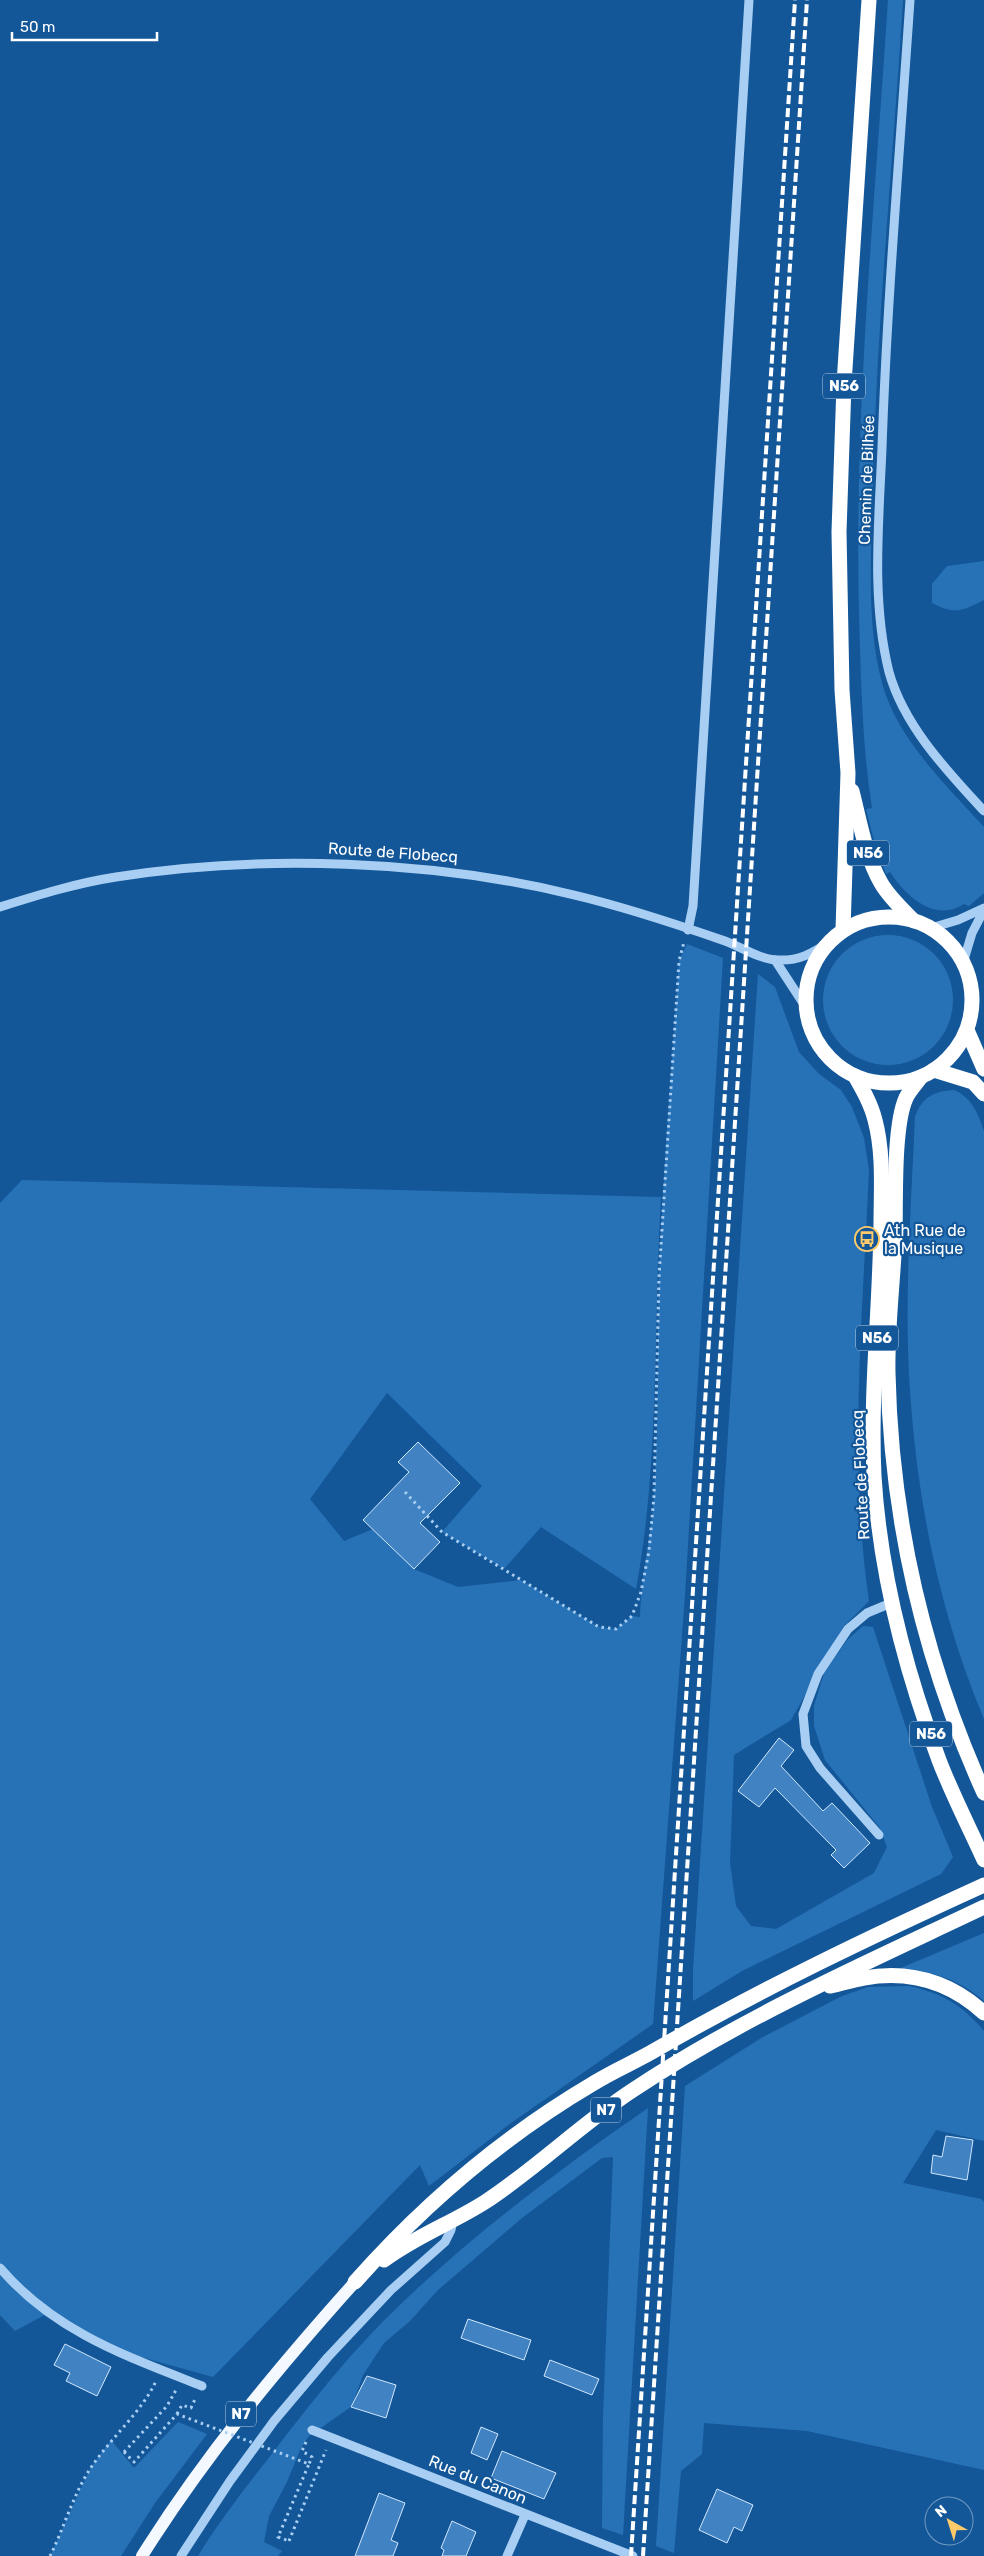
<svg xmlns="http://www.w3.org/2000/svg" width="984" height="2556" font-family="Rubik,sans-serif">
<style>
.green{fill:#2772b7}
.building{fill:#4183c2;stroke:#d0e7fd}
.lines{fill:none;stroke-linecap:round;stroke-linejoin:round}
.path{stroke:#a8cff3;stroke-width:3;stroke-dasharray:2.5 4;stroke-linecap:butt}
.minor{stroke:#a8cff3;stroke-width:9}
.major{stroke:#f3f9ff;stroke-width:12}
.highway{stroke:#fff;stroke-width:15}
.rail{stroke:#fff;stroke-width:4;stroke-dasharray:9 4;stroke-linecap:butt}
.path-bridge{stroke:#a8cff3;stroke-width:3;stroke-dasharray:2.5 4;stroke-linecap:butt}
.labels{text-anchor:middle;stroke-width:4.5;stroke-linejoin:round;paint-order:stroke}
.shield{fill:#145799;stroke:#b8cde0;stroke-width:1}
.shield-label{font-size:15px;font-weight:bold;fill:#fff}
.street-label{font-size:16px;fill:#fff;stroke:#145799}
.poi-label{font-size:16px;fill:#fff;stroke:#145799;text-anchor:start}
</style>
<rect width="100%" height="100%" fill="#145799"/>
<g class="green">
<path d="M888,0H903C893,160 877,320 873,480C872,546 865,619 882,683C897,739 946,785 984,827V893L969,906L964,904C934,923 906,896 890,872L886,874L873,837L866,809L872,808C862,744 861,678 859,613C854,408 875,204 888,0Z"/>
<path d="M984,561V600C962,611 955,615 932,603V584L947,566Z"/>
<circle cx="888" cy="1000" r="65"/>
<path d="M687,944L723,958L685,1595L653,2024L511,2123L429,2186L420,2165L213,2377L112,2349L48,2313L15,2331L0,2315V1203L22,1180L661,1197C653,1328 660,1460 636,1589L541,1527L504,1569L442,1532L482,1486L387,1393L310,1499L344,1541L373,1529L414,1569L458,1587L521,1580L599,1627L616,1629L632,1616L640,1617C641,1577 651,1537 654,1497C659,1425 657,1351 659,1278C663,1173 672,1067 679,961Z"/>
<path d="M758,974L775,987L799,1052L819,1074L841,1090L852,1107L864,1138L869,1170C863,1313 848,1458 869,1601L845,1625L791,1720L734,1755L730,1863L736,1906L751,1926L776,1929L874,1873L887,1847L880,1828L825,1760L814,1726V1706L824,1673L847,1640L863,1626L873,1627L932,1807L953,1857L941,1874L742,1971L693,2001V1970Z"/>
<path d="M954,1090C972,1098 978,1113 984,1131V1719C942,1619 919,1512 911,1404C903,1309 911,1212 915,1117C922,1097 934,1091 954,1090Z"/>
<path d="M984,1933V2001C961,1980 931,1971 901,1968Z"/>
<path d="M908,1986C942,1993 961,2004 984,2031V2141L936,2130L903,2183L981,2199L984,2202V2470L807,2431L704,2423L702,2454L681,2471L674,2553L656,2546L685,2086L763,2037L842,1996L868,1987Z"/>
<path d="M648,2108L623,2535L602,2528L603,2416L613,2157L602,2158L522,2218L438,2290L410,2321L384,2343L363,2375L352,2406L308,2437L300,2450L287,2482L269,2516L264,2542L282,2551L278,2556H198C219,2521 246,2487 271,2455C296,2422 322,2389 349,2358C431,2265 547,2178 648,2108Z"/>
<polygon points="178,2422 207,2434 155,2503 121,2556 50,2556 91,2467 111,2440 134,2468"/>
</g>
<g class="building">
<polygon points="418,1442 460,1483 420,1523 440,1542 414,1569 363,1520 409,1472 398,1462"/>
<polygon points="779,1738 794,1750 781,1766 823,1811 832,1803 870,1843 844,1868 831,1855 836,1850 775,1788 759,1807 738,1791"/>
<polygon points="946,2136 973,2140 967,2180 931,2173 933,2155 942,2157"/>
<polygon points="468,2319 531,2340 524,2360 461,2338"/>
<polygon points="65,2344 111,2367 97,2396 66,2381 70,2373 54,2365"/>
<polygon points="550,2360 599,2379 592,2395 544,2376"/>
<polygon points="367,2376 396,2385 386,2418 351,2407"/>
<polygon points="481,2427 498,2434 487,2460 471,2453"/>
<polygon points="502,2451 556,2473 544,2499 491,2478"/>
<polygon points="717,2489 753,2505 742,2531 734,2527 727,2543 699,2530"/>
<polygon points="379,2493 405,2503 391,2540 398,2543 393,2556 355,2556"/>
<polygon points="452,2521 476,2532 466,2556 442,2556 444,2550 441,2548"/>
</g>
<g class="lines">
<g class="path">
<polyline points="405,1492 442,1532 599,1627 616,1629 632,1616 641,1592 649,1551 654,1496 659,1277 679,961 684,942"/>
<polyline points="177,2414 182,2405 191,2408 196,2397"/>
<polyline points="306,2442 302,2451 312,2457 309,2464"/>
<polyline points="124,2452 167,2406 176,2390"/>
<polyline points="289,2541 326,2450"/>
<path d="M50,2556C64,2528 74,2492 92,2466C111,2438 143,2410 156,2381"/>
</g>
<g class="minor">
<path d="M910,0C900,149 887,299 882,448C879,521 871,600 889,672C904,726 947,771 984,811"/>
<path d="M0,907C38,895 77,883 116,877C260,854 433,860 574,895C625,907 676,924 725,941C741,947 761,960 778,960C798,961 812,954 829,942"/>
<polyline points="931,928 958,920 984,908"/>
<polyline points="688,930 693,906 749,0"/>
<polyline points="775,960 805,1006"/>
<polyline points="963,963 972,933 984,910"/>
<polyline points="879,1835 820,1768 806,1746 803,1714 818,1674 848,1629 867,1613 891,1603"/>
<path d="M0,2268C55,2332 126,2356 202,2386"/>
<polyline points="312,2430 633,2556"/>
<polyline points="181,2556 230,2481 274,2421 328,2357 391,2290 445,2242 451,2230 453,2219"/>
<polyline points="507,2556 525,2515"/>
</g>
<path class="major" d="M142,2556C204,2457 277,2369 355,2282"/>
<g class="highway">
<path d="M852,791C860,822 865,855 881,883C889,897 902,909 914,921"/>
<circle cx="889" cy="1000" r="83"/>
<polyline points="843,930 848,773 842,690 839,532 844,384 869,0"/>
<polyline points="967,1030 984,1069"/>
<polyline points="934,1070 973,1082 984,1094"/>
<path d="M855,1076C863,1090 871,1104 875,1120C884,1154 881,1190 881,1225C880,1309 870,1393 874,1476C880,1574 905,1669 939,1760C952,1794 969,1827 984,1860"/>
<path d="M921,1077C916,1084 909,1091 906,1098C893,1126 896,1204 895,1237C893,1282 887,1328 888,1373C891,1519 924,1660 984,1793"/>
<path d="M830,1986C841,1984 852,1980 864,1978C910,1970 950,1982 984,2013"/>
<path d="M384,2260C416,2236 452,2223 485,2202C537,2168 581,2124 633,2090C743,2017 864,1964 984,1907"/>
<path d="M355,2282C424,2204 504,2136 594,2083C615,2070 637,2061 657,2049C765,1987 872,1936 984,1885"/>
</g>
<g class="rail">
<polyline points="631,2556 795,0"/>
<polyline points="643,2556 807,0"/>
</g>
<polyline class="path-bridge" points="124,2452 134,2462 177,2414 309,2464 278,2537 289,2541"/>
</g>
<defs>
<symbol id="bus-ring" viewBox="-11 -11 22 22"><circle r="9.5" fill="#145799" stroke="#ffca69" stroke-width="1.5"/><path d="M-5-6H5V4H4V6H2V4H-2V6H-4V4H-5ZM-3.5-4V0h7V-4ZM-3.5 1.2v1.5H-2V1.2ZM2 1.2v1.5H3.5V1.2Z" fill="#ffca69"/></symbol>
</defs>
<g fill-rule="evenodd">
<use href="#bus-ring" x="853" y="1225" width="28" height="28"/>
</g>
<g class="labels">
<g class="shield">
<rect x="823" y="373.5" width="42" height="25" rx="4"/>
<rect x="847" y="840.5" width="42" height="25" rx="4"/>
<rect x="856" y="1325.5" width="42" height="25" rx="4"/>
<rect x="910" y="1721.5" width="42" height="25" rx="4"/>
<rect x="591" y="2097.5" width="30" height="25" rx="4"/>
<rect x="226" y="2401.5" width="30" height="25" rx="4"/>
</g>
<g class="shield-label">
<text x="844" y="391">N56</text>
<text x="868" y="858">N56</text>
<text x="877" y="1343">N56</text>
<text x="931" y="1739">N56</text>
<text x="606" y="2115">N7</text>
<text x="241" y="2419">N7</text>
</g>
<g class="street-label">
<text transform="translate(866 480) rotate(-88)" y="6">Chemin de Bilhée</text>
<text transform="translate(393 852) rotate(4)" y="6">Route de Flobecq</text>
<text transform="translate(860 1475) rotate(-93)" y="6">Route de Flobecq</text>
<text transform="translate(478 2479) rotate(22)" y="6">Rue du Canon</text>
</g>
<g class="poi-label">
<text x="884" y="1236">Ath Rue de<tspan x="884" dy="18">la Musique</tspan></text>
</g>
</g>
<g transform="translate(949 2521) rotate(321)"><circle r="24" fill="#145799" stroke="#729ac2"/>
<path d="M0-4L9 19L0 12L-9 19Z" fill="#ffca69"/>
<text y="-8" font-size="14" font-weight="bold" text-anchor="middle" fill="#ffffff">N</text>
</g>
<path d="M12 32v8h145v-8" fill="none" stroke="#ffffff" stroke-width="2.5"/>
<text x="20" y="32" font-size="15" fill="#ffffff" stroke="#145799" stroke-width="4" paint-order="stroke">50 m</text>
</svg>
